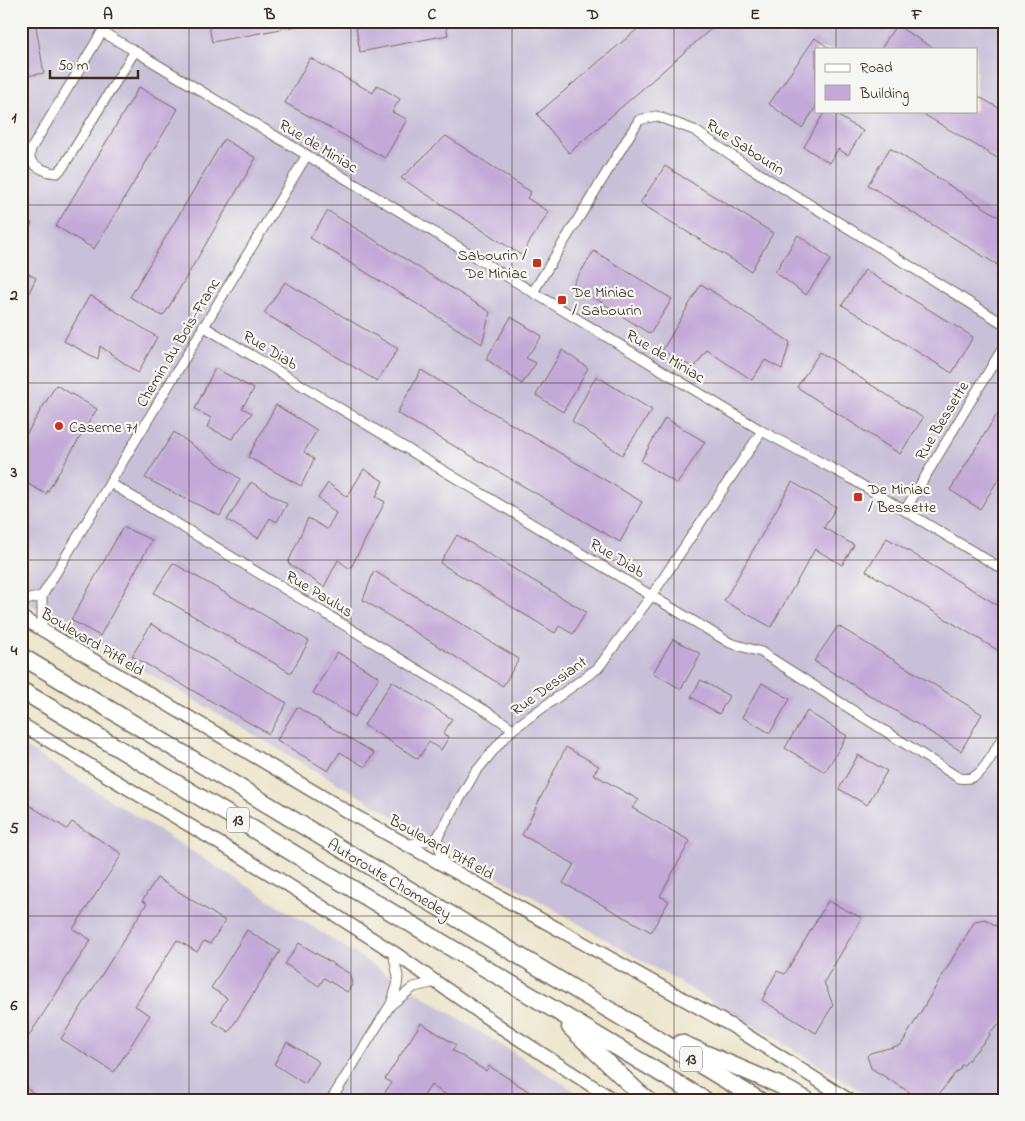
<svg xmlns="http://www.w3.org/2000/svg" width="1025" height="1121" font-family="'Indie Flower',sans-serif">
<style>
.industrial{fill:#c8bfd8;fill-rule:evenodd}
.building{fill:#c2a9d7}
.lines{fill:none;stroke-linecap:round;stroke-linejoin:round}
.street-casing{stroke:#796c5b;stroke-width:11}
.secondary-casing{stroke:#796c5b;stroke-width:15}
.highway-casing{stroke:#796c5b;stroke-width:19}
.street{stroke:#fff;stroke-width:9}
.secondary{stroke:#fff;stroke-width:12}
.highway{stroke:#fff;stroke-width:16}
.grid{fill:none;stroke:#3b2a1e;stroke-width:1;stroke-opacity:0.55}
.poi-dot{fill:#c8321e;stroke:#f6f6f2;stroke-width:2}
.labels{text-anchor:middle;stroke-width:4.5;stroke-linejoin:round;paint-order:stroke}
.shield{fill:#f6f6f2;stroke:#73675e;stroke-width:1}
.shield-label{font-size:15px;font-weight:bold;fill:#3b2a1e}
.street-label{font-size:16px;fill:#3b2a1e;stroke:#f6f6f2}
.poi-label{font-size:16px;fill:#3b2a1e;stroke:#f6f6f2;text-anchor:start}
.neatline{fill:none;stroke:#3b2a1e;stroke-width:2}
.grid-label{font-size:16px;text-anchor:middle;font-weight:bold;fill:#3b2a1e}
</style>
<rect width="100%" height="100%" fill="#f6f6f2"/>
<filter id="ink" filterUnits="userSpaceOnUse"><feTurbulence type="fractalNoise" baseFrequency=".02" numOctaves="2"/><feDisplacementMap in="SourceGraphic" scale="10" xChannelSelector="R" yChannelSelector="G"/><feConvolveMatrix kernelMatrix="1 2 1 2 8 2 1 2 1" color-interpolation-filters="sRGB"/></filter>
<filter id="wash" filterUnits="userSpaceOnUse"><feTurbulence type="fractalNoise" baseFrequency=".0096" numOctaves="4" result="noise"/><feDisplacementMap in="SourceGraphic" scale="20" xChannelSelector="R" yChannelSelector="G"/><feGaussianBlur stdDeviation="1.12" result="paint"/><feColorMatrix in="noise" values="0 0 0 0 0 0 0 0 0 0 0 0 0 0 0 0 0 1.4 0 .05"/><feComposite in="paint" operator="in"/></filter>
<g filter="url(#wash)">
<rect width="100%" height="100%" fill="#ede6cd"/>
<g class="industrial">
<path d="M21,21H1004V1100H875L785,1044L21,599ZM816,49H976V111H816Z"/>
<polygon points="21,745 35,753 589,1100 21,1100"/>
</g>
<g id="blocks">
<g class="building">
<polygon points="21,21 35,21 44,73 21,77"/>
<polygon points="161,21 191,21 191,22 163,28"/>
<polygon points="208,21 318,21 318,22 212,42"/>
<polygon points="355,21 445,21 448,35 360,52"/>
<polygon points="647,21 720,21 569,153 537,114"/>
<polygon points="896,25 935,49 881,49"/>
<polygon points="815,38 830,49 816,49 816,107 802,128 769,104"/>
<polygon points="310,58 373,93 377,85 400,99 392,112 407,119 385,158 285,103"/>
<polygon points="139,87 178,109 94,249 56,226"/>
<polygon points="976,95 1004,111 1004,162 918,111 976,111"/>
<polygon points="825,111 830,111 863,131 848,155 838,149 830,163 804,147"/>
<polygon points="446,136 531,192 527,198 549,212 521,255 401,178"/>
<polygon points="224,139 256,158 166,312 162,316 130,297"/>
<polygon points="890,148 1004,220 1004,269 868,185"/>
<polygon points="665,166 773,233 751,271 640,203"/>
<polygon points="328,211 490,312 482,344 310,238"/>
<polygon points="21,217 32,223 21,243"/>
<polygon points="798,235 831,259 806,295 775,272"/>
<polygon points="594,251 672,299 650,334 573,284"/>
<polygon points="21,270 36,278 21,309"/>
<polygon points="865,270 973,337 952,373 842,305"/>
<polygon points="285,282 398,349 377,381 264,313"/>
<polygon points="701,284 790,342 782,369 765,360 752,380 707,350 694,368 662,351"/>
<polygon points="90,295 157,337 138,373 100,346 98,359 64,341"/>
<polygon points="511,317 542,336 526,358 536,363 522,384 486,359"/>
<polygon points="562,350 588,368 563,412 536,395"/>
<polygon points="820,352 923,418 900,454 797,387"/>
<polygon points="215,368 254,389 242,408 252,413 232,439 207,427 211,418 195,409"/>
<polygon points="421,370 642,502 620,542 397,413"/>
<polygon points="596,376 652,410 622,455 572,421"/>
<polygon points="56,385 97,409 46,494 21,480 21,443"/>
<polygon points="276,405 317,430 304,452 314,459 301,486 248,457"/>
<polygon points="997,414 1004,418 1004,470 980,509 950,490"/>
<polygon points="665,418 705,442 677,484 641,461"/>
<polygon points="174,432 240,479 220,516 145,478"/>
<polygon points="364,469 383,481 376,497 385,502 350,569 338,560 324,587 288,563 308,518 327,529 336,513 318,498 328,483 347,497"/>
<polygon points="251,482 287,504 277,522 270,518 258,538 227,520"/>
<polygon points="792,482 836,507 824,528 854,545 842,565 815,549 771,627 724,601"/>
<polygon points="123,527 152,540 100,636 71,620"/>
<polygon points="457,535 586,612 573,634 559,626 555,633 440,563"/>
<polygon points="887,538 1004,609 1004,654 866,571"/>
<polygon points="173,563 309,641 291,673 154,593"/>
<polygon points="374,571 519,659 503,686 363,600"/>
<polygon points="151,624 287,703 269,734 132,656"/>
<polygon points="838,626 982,714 961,751 814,661"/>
<polygon points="673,639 701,654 681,689 653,673"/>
<polygon points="337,652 379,677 355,717 313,693"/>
<polygon points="701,680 729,696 719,714 691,697"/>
<polygon points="392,681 452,719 443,734 449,737 441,750 429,742 418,759 364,725"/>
<polygon points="762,683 790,699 770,733 742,717"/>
<polygon points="297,707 374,753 365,767 340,752 328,771 277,740"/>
<polygon points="807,711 847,736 825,772 785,748"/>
<polygon points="566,747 599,766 593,774 639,800 632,808 690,841 660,896 669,901 651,932 563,883 574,864 522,835"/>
<polygon points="858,755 887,771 867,805 839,789"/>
<polygon points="21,800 67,829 72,822 122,854 73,929 91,940 21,1048"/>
<polygon points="157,878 225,921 210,944 204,941 197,952 177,940 135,1006 150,1015 114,1072 61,1039 147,903 142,901"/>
<polygon points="828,901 862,918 824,982 833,1005 816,1033 762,1000 777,971 785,974"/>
<polygon points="985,919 1004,931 1004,1019 989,1033 990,1035 964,1065 961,1065 960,1069 956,1072 936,1098 935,1097 931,1100 922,1100 871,1068 867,1056 870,1053 901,1045 975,921"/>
<polygon points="247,930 280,951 229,1032 213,1022 227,998 211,988"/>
<polygon points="299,943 350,974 352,985 347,992 324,978 319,986 285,964"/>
<polygon points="421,1023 456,1045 452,1050 486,1071 489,1066 542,1100 454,1100 431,1085 421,1100 380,1100 391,1083 385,1079"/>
<polygon points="287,1042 319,1062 305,1084 274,1064"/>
<polygon points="21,1085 45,1100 21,1100"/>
</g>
</g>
</g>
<g filter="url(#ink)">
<use href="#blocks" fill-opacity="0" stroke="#796c5b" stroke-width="1"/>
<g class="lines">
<defs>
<g id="street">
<path d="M135,51L63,167L57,173C49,173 37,168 31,161C29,157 30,153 31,149L102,32L135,51L762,431L850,478L1004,570"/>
<polyline points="533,292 639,120 656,116 694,130 752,169 1004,324"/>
<path d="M203,326L730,643L761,652L959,778C965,779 970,779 975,776C986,770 997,746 1004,735"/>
<polyline points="110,483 491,714 513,729"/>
<polyline points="905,510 1004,346"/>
<polyline points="21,601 42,596"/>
<polyline points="42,629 42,596 307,155"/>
<polyline points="407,845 437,838"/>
<polyline points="445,866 437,838 474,774 503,739 513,729 598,668 652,595 762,431"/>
<polyline points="392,1004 414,987 436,982"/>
<polyline points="331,1100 391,1004 397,986 398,977 393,952"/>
</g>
<g id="secondary">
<polyline points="21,617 348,812 732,1026 849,1100"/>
<polyline points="21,724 282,881 393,952 502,1028 614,1100"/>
</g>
<g id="highway">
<polyline points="21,656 759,1100"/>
<polyline points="21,690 705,1100"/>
<polyline points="570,1027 638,1092 648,1100"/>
<polyline points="681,1043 779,1085 807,1100"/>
</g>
</defs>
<use href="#street" class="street-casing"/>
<use href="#secondary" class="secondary-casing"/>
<use href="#highway" class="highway-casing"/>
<use href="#street" class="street"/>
<use href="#secondary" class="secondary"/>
<use href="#highway" class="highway"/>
</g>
</g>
<path class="grid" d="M189,21V1100M351,21V1100M512,21V1100M674,21V1100M836,21V49M836,111V1100M21,205H1004M21,383H1004M21,560H1004M21,738H1004M21,916H1004"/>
<g class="poi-dot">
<rect x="532" y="258" width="10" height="10" rx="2.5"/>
<rect x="557" y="295" width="10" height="10" rx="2.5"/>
<circle cx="59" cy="426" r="5"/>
<rect x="853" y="492" width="10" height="10" rx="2.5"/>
</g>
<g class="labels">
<g class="shield">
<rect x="227" y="807.5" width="22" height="25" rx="4"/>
<rect x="680" y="1046.5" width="22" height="25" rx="4"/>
</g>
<g class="shield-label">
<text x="238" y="825">13</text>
<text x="691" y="1064">13</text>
</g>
<g class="street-label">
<text transform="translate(319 145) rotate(31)" y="6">Rue de Miniac</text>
<text transform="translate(746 146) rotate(33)" y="6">Rue Sabourin</text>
<text transform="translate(177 342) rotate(-59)" y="6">Chemin du Bois-Franc</text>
<text transform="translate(271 349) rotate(31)" y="6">Rue Diab</text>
<text transform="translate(666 355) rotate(31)" y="6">Rue de Miniac</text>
<text transform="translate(941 420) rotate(-59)" y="6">Rue Bessette</text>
<text transform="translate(618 557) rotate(31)" y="6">Rue Diab</text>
<text transform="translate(320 593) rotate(31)" y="6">Rue Paulus</text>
<text transform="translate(93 641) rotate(31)" y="6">Boulevard Pitfield</text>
<text transform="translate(548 685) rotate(-36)" y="6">Rue Dessiant</text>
<text transform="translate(442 846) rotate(29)" y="6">Boulevard Pitfield</text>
<text transform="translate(390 878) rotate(31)" y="6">Autoroute Chomedey</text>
</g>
<g class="poi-label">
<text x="527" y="260" text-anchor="end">Sabourin /<tspan x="527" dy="18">De Miniac</tspan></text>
<text x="572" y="297">De Miniac<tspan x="572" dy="18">/ Sabourin</tspan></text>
<text x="69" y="432">Caserne 71</text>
<text x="868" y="494">De Miniac<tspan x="868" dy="18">/ Bessette</tspan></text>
</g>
</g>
<rect width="1025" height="1121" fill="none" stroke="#f6f6f2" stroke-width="55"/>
<rect x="815" y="48" width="162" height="65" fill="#f6f6f2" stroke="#aba49d"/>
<rect x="825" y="64" width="25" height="8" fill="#ffffff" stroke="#aba49d"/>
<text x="860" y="72" font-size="15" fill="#3b2a1e">Road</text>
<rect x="825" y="85" width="25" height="15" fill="#c2a9d7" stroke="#aba49d"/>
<text x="860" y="98" font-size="15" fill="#3b2a1e">Building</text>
<path d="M50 70v8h88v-8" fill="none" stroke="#3b2a1e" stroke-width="2.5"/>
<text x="58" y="70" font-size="15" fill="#3b2a1e" stroke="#f6f6f2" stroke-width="4" paint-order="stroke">50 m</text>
<rect x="28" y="28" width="970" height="1066" class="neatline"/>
<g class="grid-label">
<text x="108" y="19">A</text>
<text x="270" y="19">B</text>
<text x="432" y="19">C</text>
<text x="593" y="19">D</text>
<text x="755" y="19">E</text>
<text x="917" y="19">F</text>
<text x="14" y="122">1</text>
<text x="14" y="300">2</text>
<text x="14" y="477">3</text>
<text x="14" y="655">4</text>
<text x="14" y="833">5</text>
<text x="14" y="1010">6</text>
</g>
</svg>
